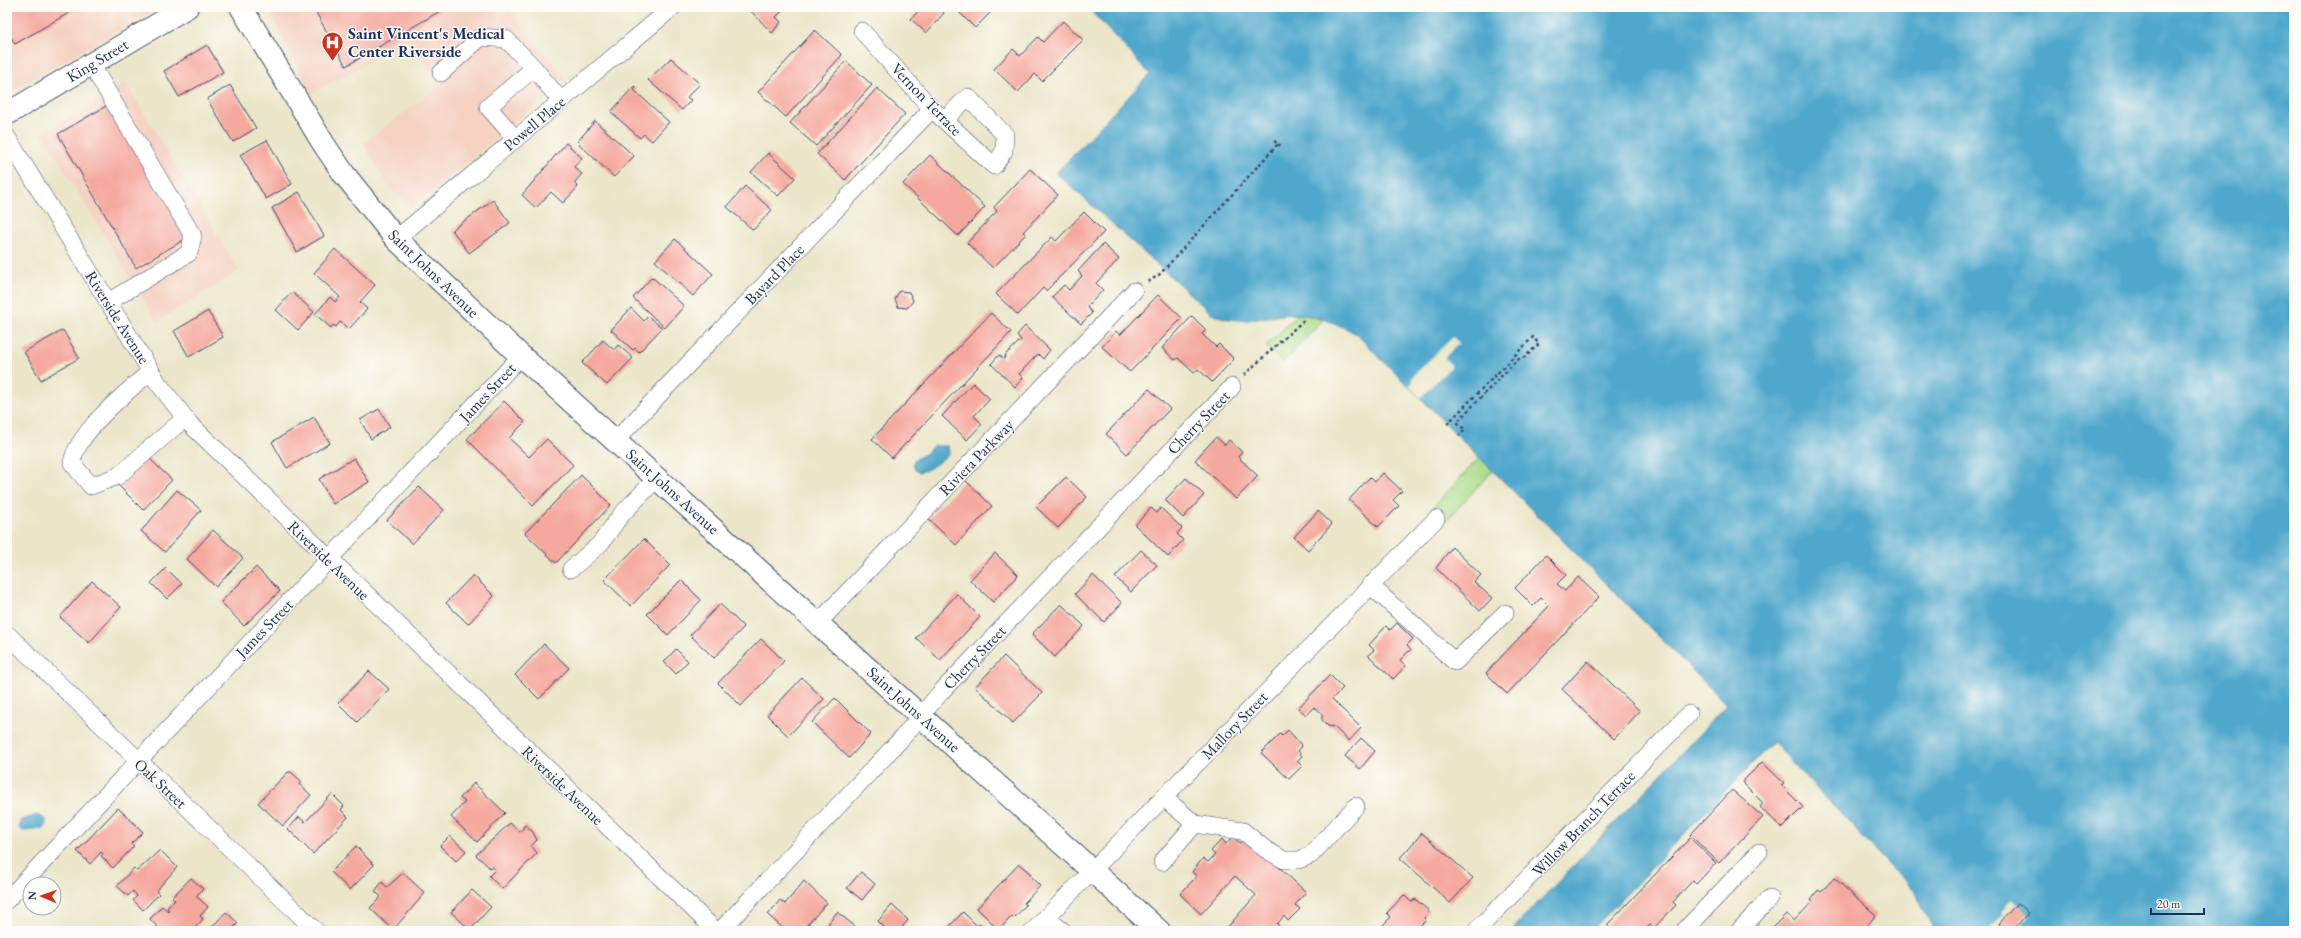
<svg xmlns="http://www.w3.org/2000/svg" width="2301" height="938" font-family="'EB Garamond',serif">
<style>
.built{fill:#f5d2c2}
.green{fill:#aadb89;stroke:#628574}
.water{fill:#4fa7cc;stroke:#356b95}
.pier{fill:#ebe6c9}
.building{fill:#f5a89e}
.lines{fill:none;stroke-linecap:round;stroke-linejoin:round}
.minor-casing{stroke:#3a4a6e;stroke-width:18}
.major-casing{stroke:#3a4a6e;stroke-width:24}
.path{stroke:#3a4a6e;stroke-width:2.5;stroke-dasharray:3 3;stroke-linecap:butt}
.minor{stroke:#fff;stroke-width:17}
.major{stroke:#fff;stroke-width:22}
.labels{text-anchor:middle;stroke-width:3;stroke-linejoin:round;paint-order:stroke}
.poi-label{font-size:16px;font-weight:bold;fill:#1b2f5e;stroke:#fdfcf7;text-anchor:start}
.street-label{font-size:16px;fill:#1b2f5e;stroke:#fdfcf7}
</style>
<rect width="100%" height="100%" fill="#fdfcf7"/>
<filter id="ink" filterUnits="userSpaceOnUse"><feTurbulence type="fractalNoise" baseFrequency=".025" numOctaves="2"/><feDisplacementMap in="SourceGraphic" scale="8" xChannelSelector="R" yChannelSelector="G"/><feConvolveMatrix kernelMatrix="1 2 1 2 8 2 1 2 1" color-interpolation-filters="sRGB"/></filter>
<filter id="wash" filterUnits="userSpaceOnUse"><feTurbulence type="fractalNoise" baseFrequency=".012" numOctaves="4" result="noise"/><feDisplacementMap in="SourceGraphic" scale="16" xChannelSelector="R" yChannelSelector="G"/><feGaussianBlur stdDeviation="0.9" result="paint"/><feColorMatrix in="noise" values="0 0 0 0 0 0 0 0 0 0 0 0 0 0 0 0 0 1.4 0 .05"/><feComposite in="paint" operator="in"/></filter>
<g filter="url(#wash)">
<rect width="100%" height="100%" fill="#ebe6c9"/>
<g class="built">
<polygon points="7,7 159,7 14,90 7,78"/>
<polygon points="268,7 506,7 566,78 413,208 389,187 363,144 440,85 411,39 311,94"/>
<polygon points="126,83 239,271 157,322 42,133"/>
</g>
<g class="green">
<polygon points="1302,314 1323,320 1283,363 1266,346 1297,315"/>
<polygon points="1480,457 1493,470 1445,522 1432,508"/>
</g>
<g class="water">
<path d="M1087,7H2294V931H1934L1917,895L1773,742L1591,931H1511L1727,705L1355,333C1339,325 1321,316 1303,315C1269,311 1250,329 1212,314L1056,173L1150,74Z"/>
<path d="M933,446H948L949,453C943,460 910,487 914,460L925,454Z"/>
<polygon points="37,815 45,819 46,825 44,829 23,831 18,827 21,820"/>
</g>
<g class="pier">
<polygon points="1453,337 1459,343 1444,358 1452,366 1420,398 1409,386 1413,382 1411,378"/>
<polygon points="2011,899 2029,916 2016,931 2003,931 1998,927 1994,931 1988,931 2003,914 2000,912"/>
</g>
<g id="blocks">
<g class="building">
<polygon points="7,7 79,7 15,44 11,37 7,39"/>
<polygon points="313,7 447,7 346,66"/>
<polygon points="747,7 786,7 776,17 781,22 772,33"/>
<polygon points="922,7 938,7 944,13 926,33 911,19"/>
<polygon points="954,7 996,7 975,28"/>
<polygon points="1063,21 1083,40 1042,81 1035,74 1018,92 994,69 1013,49 1020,56 1038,37 1043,42"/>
<polygon points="815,30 842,55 786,117 758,92"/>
<polygon points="207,45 223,72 179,97 164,71"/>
<polygon points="671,58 700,84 687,97 691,100 682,110 648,80"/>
<polygon points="846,61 872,85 816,146 790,123"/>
<polygon points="230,85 256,128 233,142 207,99"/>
<polygon points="634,86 636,88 634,90 669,122 652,141 644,134 640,138 611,112"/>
<polygon points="877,88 905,114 845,180 817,154"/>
<polygon points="108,105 187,238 136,268 58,134"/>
<polygon points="595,121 634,156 614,177 577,142"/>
<polygon points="267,140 292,184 266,199 240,155"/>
<polygon points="566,143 582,158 574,167 582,174 574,183 578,187 563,203 551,192 536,208 522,195"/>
<polygon points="768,153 795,178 778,196 751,172"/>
<polygon points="930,155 985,207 958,236 903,184"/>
<polygon points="1030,169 1058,195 1023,232 1026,234 993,268 967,243 997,211 994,207"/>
<polygon points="745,186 772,210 753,230 727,207"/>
<polygon points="299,192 324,236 297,252 272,208"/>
<polygon points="493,200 510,223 469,253 452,230"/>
<polygon points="1084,212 1104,232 1046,291 1043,288 1018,315 996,294 1052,237 1056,241"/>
<polygon points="675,239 713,274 693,296 655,261"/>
<polygon points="1103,244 1119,259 1096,283 1103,290 1087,307 1092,313 1081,324 1052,297 1064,285 1069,290 1082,276 1078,271"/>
<polygon points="335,249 375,285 360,302 367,309 349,329 340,322 336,327 333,325 331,328 315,314 330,297 335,302 340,297 314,273"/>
<polygon points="652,277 684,306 665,328 633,298"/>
<polygon points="899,291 909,292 913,301 907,308 898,307 895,299"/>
<polygon points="292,292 314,312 298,330 276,310"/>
<polygon points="1158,295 1182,318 1130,372 1102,347 1116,331 1120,335"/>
<polygon points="631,308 644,321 648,316 662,328 639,352 635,348 633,350 611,330"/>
<polygon points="208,311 223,337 189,357 174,331"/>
<polygon points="991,313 1011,332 892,458 872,439"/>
<polygon points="1192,316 1206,330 1202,334 1216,347 1219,344 1234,359 1212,382 1198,369 1194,373 1178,358 1175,360 1162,348"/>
<polygon points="1025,326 1050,350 1043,359 1038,354 1019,374 1023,378 1015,387 991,364 999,355 1004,359 1006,354 1021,340 1017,335"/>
<polygon points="63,330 79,358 41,380 24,352"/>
<polygon points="603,340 614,350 618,345 633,358 607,385 582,363"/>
<polygon points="973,383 990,399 974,416 982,424 967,440 942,416"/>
<polygon points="1149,389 1170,409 1127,454 1106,434"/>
<polygon points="504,401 525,422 509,438 529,457 547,439 573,465 533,506 467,439"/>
<polygon points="379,409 390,427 371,439 360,420"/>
<polygon points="314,417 330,443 287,468 272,442"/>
<polygon points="1216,437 1225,445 1229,440 1242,452 1238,457 1258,476 1236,499 1195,460"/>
<polygon points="147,456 172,480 143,510 118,485"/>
<polygon points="354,458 369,482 333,504 319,479"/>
<polygon points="1383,473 1402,491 1393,500 1399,506 1378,527 1349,500 1370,477 1375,482"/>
<polygon points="581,475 611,505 556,563 525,533"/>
<polygon points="1066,477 1087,497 1058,528 1036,507"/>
<polygon points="1186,478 1204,495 1183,518 1165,500"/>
<polygon points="965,480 992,506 956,545 928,519"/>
<polygon points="419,487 444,510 412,544 387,520"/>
<polygon points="177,490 201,510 165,552 141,531"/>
<polygon points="1151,508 1157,513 1161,508 1182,528 1177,534 1183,540 1168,557 1135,525"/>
<polygon points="1318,511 1332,524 1308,550 1294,537"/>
<polygon points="213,530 243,558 216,587 187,559"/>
<polygon points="644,539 670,565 631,606 604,580"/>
<polygon points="1452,547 1481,575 1474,582 1492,598 1480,611 1436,568"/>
<polygon points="1141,550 1157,565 1131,592 1115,577"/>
<polygon points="995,553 1018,575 993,602 970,580"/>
<polygon points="1546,555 1566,575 1557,584 1565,591 1578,577 1599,597 1507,694 1486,673 1549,606 1541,598 1533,606 1515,588"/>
<polygon points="256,567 280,591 244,626 221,602"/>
<polygon points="166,568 182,584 167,599 151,583"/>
<polygon points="473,575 494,596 468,624 446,603"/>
<polygon points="1093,575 1122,603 1104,622 1075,594"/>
<polygon points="681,580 701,600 668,635 647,614"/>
<polygon points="92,581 121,607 89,643 60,617"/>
<polygon points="957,594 980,617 940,660 916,638"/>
<polygon points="720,604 744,627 714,658 690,635"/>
<polygon points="1061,604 1084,626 1055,657 1032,634"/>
<polygon points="1397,623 1413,639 1407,645 1411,649 1400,660 1406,666 1393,679 1368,655 1374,650 1369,645 1386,626 1390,630"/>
<polygon points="761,639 784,661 741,706 718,683"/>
<polygon points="544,644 569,668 539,699 515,675"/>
<polygon points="676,649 688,661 676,674 664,662"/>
<polygon points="1004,656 1042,693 1013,723 975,687"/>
<polygon points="1588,661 1640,711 1614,739 1562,689"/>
<polygon points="369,671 389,689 357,722 338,703"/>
<polygon points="1330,675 1343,688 1332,699 1361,728 1349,741 1334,727 1328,726 1322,720 1322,714 1314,707 1306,715 1298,708"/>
<polygon points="802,678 824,699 788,736 767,715"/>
<polygon points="835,698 871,734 849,758 812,722"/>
<polygon points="1288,730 1302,746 1298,751 1302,756 1297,761 1302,766 1289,779 1261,753 1280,734 1282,736"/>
<polygon points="1361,738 1375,751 1360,769 1345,756"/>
<polygon points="1762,762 1784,783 1781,785 1803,807 1782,828 1760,807 1763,803 1742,782"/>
<polygon points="288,772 291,772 302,782 299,784 311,795 283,826 258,803"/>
<polygon points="474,783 505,813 477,842 451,817 465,802 460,798"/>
<polygon points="1732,790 1763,817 1719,863 1690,835"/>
<polygon points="332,794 344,806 341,810 348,817 313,854 288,829 299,817 305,822"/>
<polygon points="118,808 143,832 131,844 134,846 113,868 101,856 103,854 101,852 90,864 77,851"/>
<polygon points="510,823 520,832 525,825 533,832 537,840 531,846 537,853 502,889 489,876 495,870 492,866 490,868 476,855"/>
<polygon points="1422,833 1473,878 1450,903 1400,858"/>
<polygon points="450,836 466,851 456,861 440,846"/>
<polygon points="1233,837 1240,843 1246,837 1306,892 1295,905 1300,909 1288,921 1284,916 1277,924 1282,929 1280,931 1225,930 1256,895 1235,876 1201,914 1180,894 1197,876 1192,872 1203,858 1208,862 1215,855 1211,851 1222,839 1226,844"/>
<polygon points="1690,838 1716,863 1696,884 1693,880 1673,902 1676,905 1654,928 1650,925 1644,931 1613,931 1607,925"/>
<polygon points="356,846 374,865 350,890 331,872"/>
<polygon points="160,850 177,867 156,891 159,894 143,910 133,900 137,896 133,891 128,896 117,886 134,868 137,871"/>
<polygon points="1019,864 1031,874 1030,876 1040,886 1024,903 1026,905 1014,918 1012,916 999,930 977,908"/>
<polygon points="861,872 875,884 862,900 847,888"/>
<polygon points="403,873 425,893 393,930 370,908 381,897 375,891 382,882 387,887"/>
<polygon points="191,878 203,889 196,896 208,907 200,916 203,919 192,931 190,929 188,931 161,931 150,919 162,906 168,911 169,910 167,908 175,900 172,897"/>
<polygon points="1834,878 1876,915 1863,931 1769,931 1786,914 1794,921 1812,902 1810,900 1818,890 1821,892"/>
<polygon points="804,881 827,903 806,926 808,927 804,931 786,931 768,915 780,900 785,904"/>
<polygon points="472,890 491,907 470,930 451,912"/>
<polygon points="1404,895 1411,902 1415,899 1429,911 1424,918 1426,920 1415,931 1381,931 1379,929 1391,917 1387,913"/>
<polygon points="2017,903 2028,913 2012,931 2007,931 1999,924"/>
<polygon points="892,905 908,920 899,931 888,931 878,921"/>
<polygon points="226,912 238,923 232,929 234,931 208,931"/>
<polygon points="837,912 861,931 823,931"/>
<polygon points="963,912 977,926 980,924 988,931 945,931"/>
</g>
</g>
</g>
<g filter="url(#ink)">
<use href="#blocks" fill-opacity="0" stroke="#3a4a6e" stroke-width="1"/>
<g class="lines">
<defs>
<g id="minor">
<polyline points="862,31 932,109 994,166 1004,151 1005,135 968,97 944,120"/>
<polyline points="91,64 193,236 189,253 108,302"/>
<polyline points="441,73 481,37 506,39 534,68"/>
<polyline points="7,137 158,383 190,424 716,931"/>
<polyline points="516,139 488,107 534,68 561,101"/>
<polyline points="396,239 673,7"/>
<path d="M151,371C128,391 76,433 72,463L91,486L118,476L185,418"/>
<polyline points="616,440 932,109"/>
<polyline points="571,569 600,544 621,515 658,477"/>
<polyline points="1370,585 1455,662 1505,613"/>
<polyline points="819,622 1134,291"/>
<polyline points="7,634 316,931"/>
<polyline points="1195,824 1243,831 1265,849 1284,860 1299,860 1311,855 1356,806"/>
<polyline points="1162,862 1195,824 1163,797"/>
<polyline points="7,900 521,356"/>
<polyline points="1046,918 1063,931"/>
<polyline points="720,931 902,738 941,692 1232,387"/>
<polyline points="1033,931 1436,519"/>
<polyline points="1476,931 1689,714"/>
<polyline points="1684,931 1759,852"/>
<polyline points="1739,931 1770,898"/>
</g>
<g id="major">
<polyline points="241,7 323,143 344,174 396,239 521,356 1159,931"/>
<polyline points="7,114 187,7"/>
</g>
</defs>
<use href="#minor" class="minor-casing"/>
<use href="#major" class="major-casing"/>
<g class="path">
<polyline points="1278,144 1282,147"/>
<polyline points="1148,282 1160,274 1278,144 1273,140"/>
<polyline points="1244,375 1305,319"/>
<polyline points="1447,424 1533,337 1539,344 1525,357 1517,360 1457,422 1465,430 1459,436"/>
</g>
<use href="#minor" class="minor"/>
<use href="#major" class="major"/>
</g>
</g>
<defs>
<symbol id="hospital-pin" viewBox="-11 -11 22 30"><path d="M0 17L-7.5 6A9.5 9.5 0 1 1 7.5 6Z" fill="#c8321e" stroke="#fdfcf7"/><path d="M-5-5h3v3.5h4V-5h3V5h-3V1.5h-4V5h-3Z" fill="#fff"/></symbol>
</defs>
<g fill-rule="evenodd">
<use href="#hospital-pin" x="320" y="30" width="25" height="34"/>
</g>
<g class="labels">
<g class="poi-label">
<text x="348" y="39">Saint Vincent's Medical<tspan x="348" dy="18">Center Riverside</tspan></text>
</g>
<g class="street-label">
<text transform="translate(97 60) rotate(-31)" y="6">King Street</text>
<text transform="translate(927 99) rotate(46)" y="6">Vernon Terrace</text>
<text transform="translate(534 123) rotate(-40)" y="6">Powell Place</text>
<text transform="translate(434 273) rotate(44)" y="6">Saint Johns Avenue</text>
<text transform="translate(774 274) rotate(-46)" y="6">Bayard Place</text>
<text transform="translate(118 317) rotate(58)" y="6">Riverside Avenue</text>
<text transform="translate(487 392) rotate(-47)" y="6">James Street</text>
<text transform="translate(1198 422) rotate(-46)" y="6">Cherry Street</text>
<text transform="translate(976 457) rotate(-46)" y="6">Riviera Parkway</text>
<text transform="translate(673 491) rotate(42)" y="6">Saint Johns Avenue</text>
<text transform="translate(329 560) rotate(44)" y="6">Riverside Avenue</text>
<text transform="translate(264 628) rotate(-46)" y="6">James Street</text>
<text transform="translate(974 657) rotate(-46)" y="6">Cherry Street</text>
<text transform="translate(914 709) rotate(42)" y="6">Saint Johns Avenue</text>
<text transform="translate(1234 725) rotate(-46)" y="6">Mallory Street</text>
<text transform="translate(161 783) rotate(43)" y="6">Oak Street</text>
<text transform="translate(563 785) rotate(44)" y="6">Riverside Avenue</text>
<text transform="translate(1583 823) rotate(-46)" y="6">Willow Branch Terrace</text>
</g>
</g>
<rect width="2301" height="938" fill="none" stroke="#fdfcf7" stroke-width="24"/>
<g transform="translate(42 896) rotate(272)"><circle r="19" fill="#fdfcf7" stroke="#a3aaba"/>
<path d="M0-3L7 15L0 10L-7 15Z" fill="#c8321e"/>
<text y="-6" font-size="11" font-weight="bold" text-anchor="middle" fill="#1b2f5e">N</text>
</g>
<path d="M2151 908v6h53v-6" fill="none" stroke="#1b2f5e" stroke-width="2"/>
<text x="2157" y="908" font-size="12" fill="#1b2f5e" stroke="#fdfcf7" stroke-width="3" paint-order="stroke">20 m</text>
</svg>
